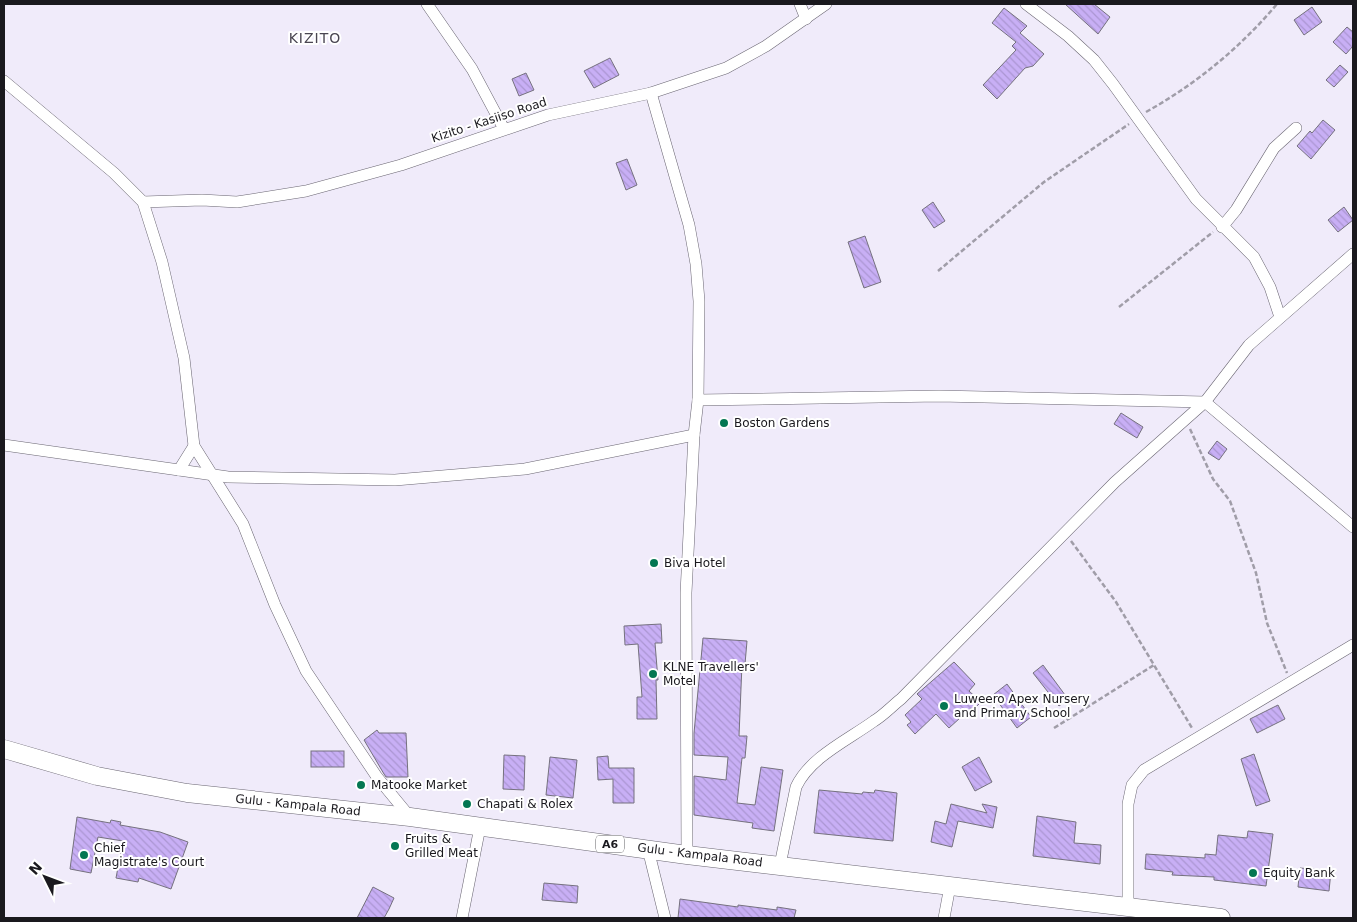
<svg xmlns="http://www.w3.org/2000/svg" width="1357" height="922" font-family="'DejaVu Sans',sans-serif">
<style>
.building{fill:url(#building-back-hatch);stroke:#75717e}
.lines{fill:none;stroke-linecap:round;stroke-linejoin:round}
.minor-casing{stroke:#6a6672;stroke-width:12}
.primary-casing{stroke:#6a6672;stroke-width:19}
.path{stroke:#a09da8;stroke-width:2.5;stroke-dasharray:5 2.5;stroke-linecap:butt}
.minor{stroke:#fff;stroke-width:11}
.primary{stroke:#fff;stroke-width:18}
.poi-dot{fill:#047752;stroke:#fff;stroke-width:2}
.labels{text-anchor:middle;stroke-width:4;stroke-linejoin:round;paint-order:stroke}
.shield{fill:#fff;stroke:#5f5e62;stroke-width:1}
.shield-label{font-size:11px;font-weight:bold;fill:#1a191e}
.street-label{font-size:12px;fill:#1a191e;stroke:#fff}
.poi-label{font-size:12px;fill:#1a191e;stroke:#fff;text-anchor:start}
.neighbourhood-label{font-size:14px;letter-spacing:1px;fill:#494551;stroke:#fff}
</style>
<defs>
<pattern id="building-back-hatch" width="6" height="6" patternUnits="userSpaceOnUse" patternTransform="scale(1.25)"><rect width="6" height="6" fill="#c8aff5"/><path d="M-1 5l2 2M0 0l6 6M5-1l2 2" fill="none" stroke="#ab96d2"/></pattern>
</defs>
<rect width="100%" height="100%" fill="#f0ebfa"/>
<g class="building">
<polygon points="1065,4 1094,4 1110,17 1098,34"/>
<polygon points="1312,7 1322,22 1304,35 1294,20"/>
<polygon points="1004,8 1027,26 1020,33 1044,54 1033,66 1025,68 997,99 983,85 1016,50 1012,46 1016,42 992,23"/>
<polygon points="1347,27 1353,32 1353,46 1346,54 1333,42"/>
<polygon points="610,58 619,75 594,88 584,71"/>
<polygon points="1340,65 1348,72 1334,87 1326,80"/>
<polygon points="526,73 534,90 519,96 512,79"/>
<polygon points="1323,120 1335,130 1311,159 1297,146 1310,131 1312,133"/>
<polygon points="627,159 637,185 626,190 616,163"/>
<polygon points="933,202 945,221 934,228 922,210"/>
<polygon points="1344,207 1353,220 1338,232 1328,220"/>
<polygon points="865,236 881,282 864,288 848,242"/>
<polygon points="1121,413 1143,427 1137,438 1114,424"/>
<polygon points="1217,441 1227,449 1219,460 1208,453"/>
<polygon points="661,624 662,643 655,643 658,680 656,680 657,719 637,719 637,697 642,697 638,644 625,645 624,626"/>
<polygon points="703,638 747,641 745,664 742,664 739,736 747,736 745,758 742,758 737,803 755,805 761,767 783,770 774,831 752,828 753,823 694,815 694,776 726,780 728,757 694,755 694,733"/>
<polygon points="954,662 975,684 969,691 981,702 973,710 971,708 949,728 936,714 915,734 907,725 911,722 905,715 922,699 917,694"/>
<polygon points="1043,665 1068,699 1059,706 1033,673"/>
<polygon points="1007,684 1031,717 1017,728 993,695"/>
<polygon points="1278,705 1285,719 1257,733 1250,719"/>
<polygon points="377,730 379,733 406,733 408,777 386,777 384,774 364,740"/>
<rect x="311" y="751" width="33" height="16"/>
<polygon points="1254,754 1270,801 1256,806 1241,759"/>
<polygon points="504,755 525,756 524,790 503,789"/>
<polygon points="608,756 609,768 634,768 634,803 613,803 613,779 598,780 597,757"/>
<polygon points="550,757 577,760 573,798 546,795"/>
<polygon points="979,757 992,782 975,791 962,767"/>
<polygon points="819,790 862,794 863,792 874,793 875,790 897,793 893,841 814,833"/>
<polygon points="951,804 987,813 982,804 997,807 993,828 958,821 952,847 931,842 935,821 946,824"/>
<polygon points="1037,816 1076,822 1074,843 1101,845 1100,864 1033,856"/>
<polygon points="77,817 110,823 111,820 121,822 120,825 160,832 188,842 171,889 139,878 138,882 116,878 123,841 98,837 91,873 70,869"/>
<polygon points="1248,831 1273,834 1266,886 1214,880 1214,877 1172,875 1173,872 1145,869 1146,854 1205,858 1205,854 1216,855 1218,835 1247,838"/>
<polygon points="1300,868 1331,871 1329,891 1298,887"/>
<polygon points="544,883 578,886 577,903 542,900"/>
<polygon points="373,887 394,898 389,909 384,918 357,918"/>
<polygon points="680,899 738,907 738,905 777,910 777,907 796,910 794,918 678,918"/>
</g>
<g class="lines">
<defs>
<g id="minor">
<polyline points="427,4 472,69 504,129"/>
<polyline points="800,4 806,19"/>
<polyline points="1026,4 1068,36 1094,60 1113,84 1196,199 1254,257 1270,287 1280,317"/>
<polyline points="4,81 114,173 143,202 162,262 184,358 194,446 243,524 275,605 306,671 377,777 410,817"/>
<polyline points="651,93 689,225 696,264 699,301 698,400 694,435 686,593 687,855"/>
<polyline points="143,202 202,200 237,202 306,191 401,165 548,115 651,93 726,68 766,46 826,4"/>
<polyline points="1222,227 1236,210 1274,148 1296,128"/>
<polyline points="698,400 939,396 1205,402 1353,527"/>
<polyline points="4,445 228,477 395,480 525,469 694,435"/>
<polyline points="179,470 194,446"/>
<polyline points="648,849 665,918"/>
<path d="M780,865L796,787C810,757 848,740 874,721C884,715 892,706 901,699L1115,482L1205,402L1249,345L1353,254"/>
<polyline points="1128,906 1128,804 1132,785 1144,770 1353,645"/>
<polyline points="462,918 480,827"/>
<polyline points="944,918 950,886"/>
</g>
<polyline id="primary" points="4,749 97,776 187,793 410,817 687,855 1221,918"/>
</defs>
<use href="#minor" class="minor-casing"/>
<use href="#primary" class="primary-casing"/>
<g class="path">
<path d="M1146,112C1196,84 1240,48 1277,4"/>
<polyline points="938,271 1044,182 1129,124"/>
<polyline points="1119,307 1213,232"/>
<polyline points="1190,429 1213,479 1230,501 1256,573 1267,623 1287,673"/>
<polyline points="1071,541 1116,602 1192,728"/>
<polyline points="1054,728 1154,665"/>
</g>
<use href="#minor" class="minor"/>
<use href="#primary" class="primary"/>
</g>
<g class="poi-dot">
<circle cx="724" cy="423" r="5"/>
<circle cx="654" cy="563" r="5"/>
<circle cx="653" cy="674" r="5"/>
<circle cx="944" cy="706" r="5"/>
<circle cx="361" cy="785" r="5"/>
<circle cx="467" cy="804" r="5"/>
<circle cx="395" cy="846" r="5"/>
<circle cx="84" cy="855" r="5"/>
<circle cx="1253" cy="873" r="5"/>
</g>
<g class="labels">
<rect class="shield" x="596" y="835.5" width="28" height="17" rx="4"/>
<g class="shield-label">
<text x="610" y="848">A6</text>
</g>
<g class="street-label">
<text transform="translate(489 120) rotate(-18)" y="4">Kizito - Kasiiso Road</text>
<text transform="translate(298 805) rotate(6)" y="4">Gulu - Kampala Road</text>
<text transform="translate(700 855) rotate(7)" y="4">Gulu - Kampala Road</text>
</g>
<g class="poi-label">
<text x="734" y="427">Boston Gardens</text>
<text x="664" y="567">Biva Hotel</text>
<text x="663" y="671">KLNE Travellers'<tspan x="663" dy="14">Motel</tspan></text>
<text x="954" y="703">Luweero Apex Nursery<tspan x="954" dy="14">and Primary School</tspan></text>
<text x="371" y="789">Matooke Market</text>
<text x="477" y="808">Chapati &amp; Rolex</text>
<text x="405" y="843">Fruits &amp;<tspan x="405" dy="14">Grilled Meat</tspan></text>
<text x="94" y="852">Chief<tspan x="94" dy="14">Magistrate's Court</tspan></text>
<text x="1263" y="877">Equity Bank</text>
</g>
<g class="neighbourhood-label">
<text x="315" y="43">KIZITO</text>
</g>
</g>
<rect width="1357" height="922" fill="none" stroke="#1a191e" stroke-width="10"/>
<g transform="translate(45 877) rotate(312)" stroke="#ffffff" stroke-width="4" paint-order="stroke">
<path d="M0-4L9 19L0 12L-9 19Z" fill="#1a191e"/>
<text y="-8" font-size="14" font-weight="bold" text-anchor="middle" fill="#1a191e">N</text>
</g>
</svg>
